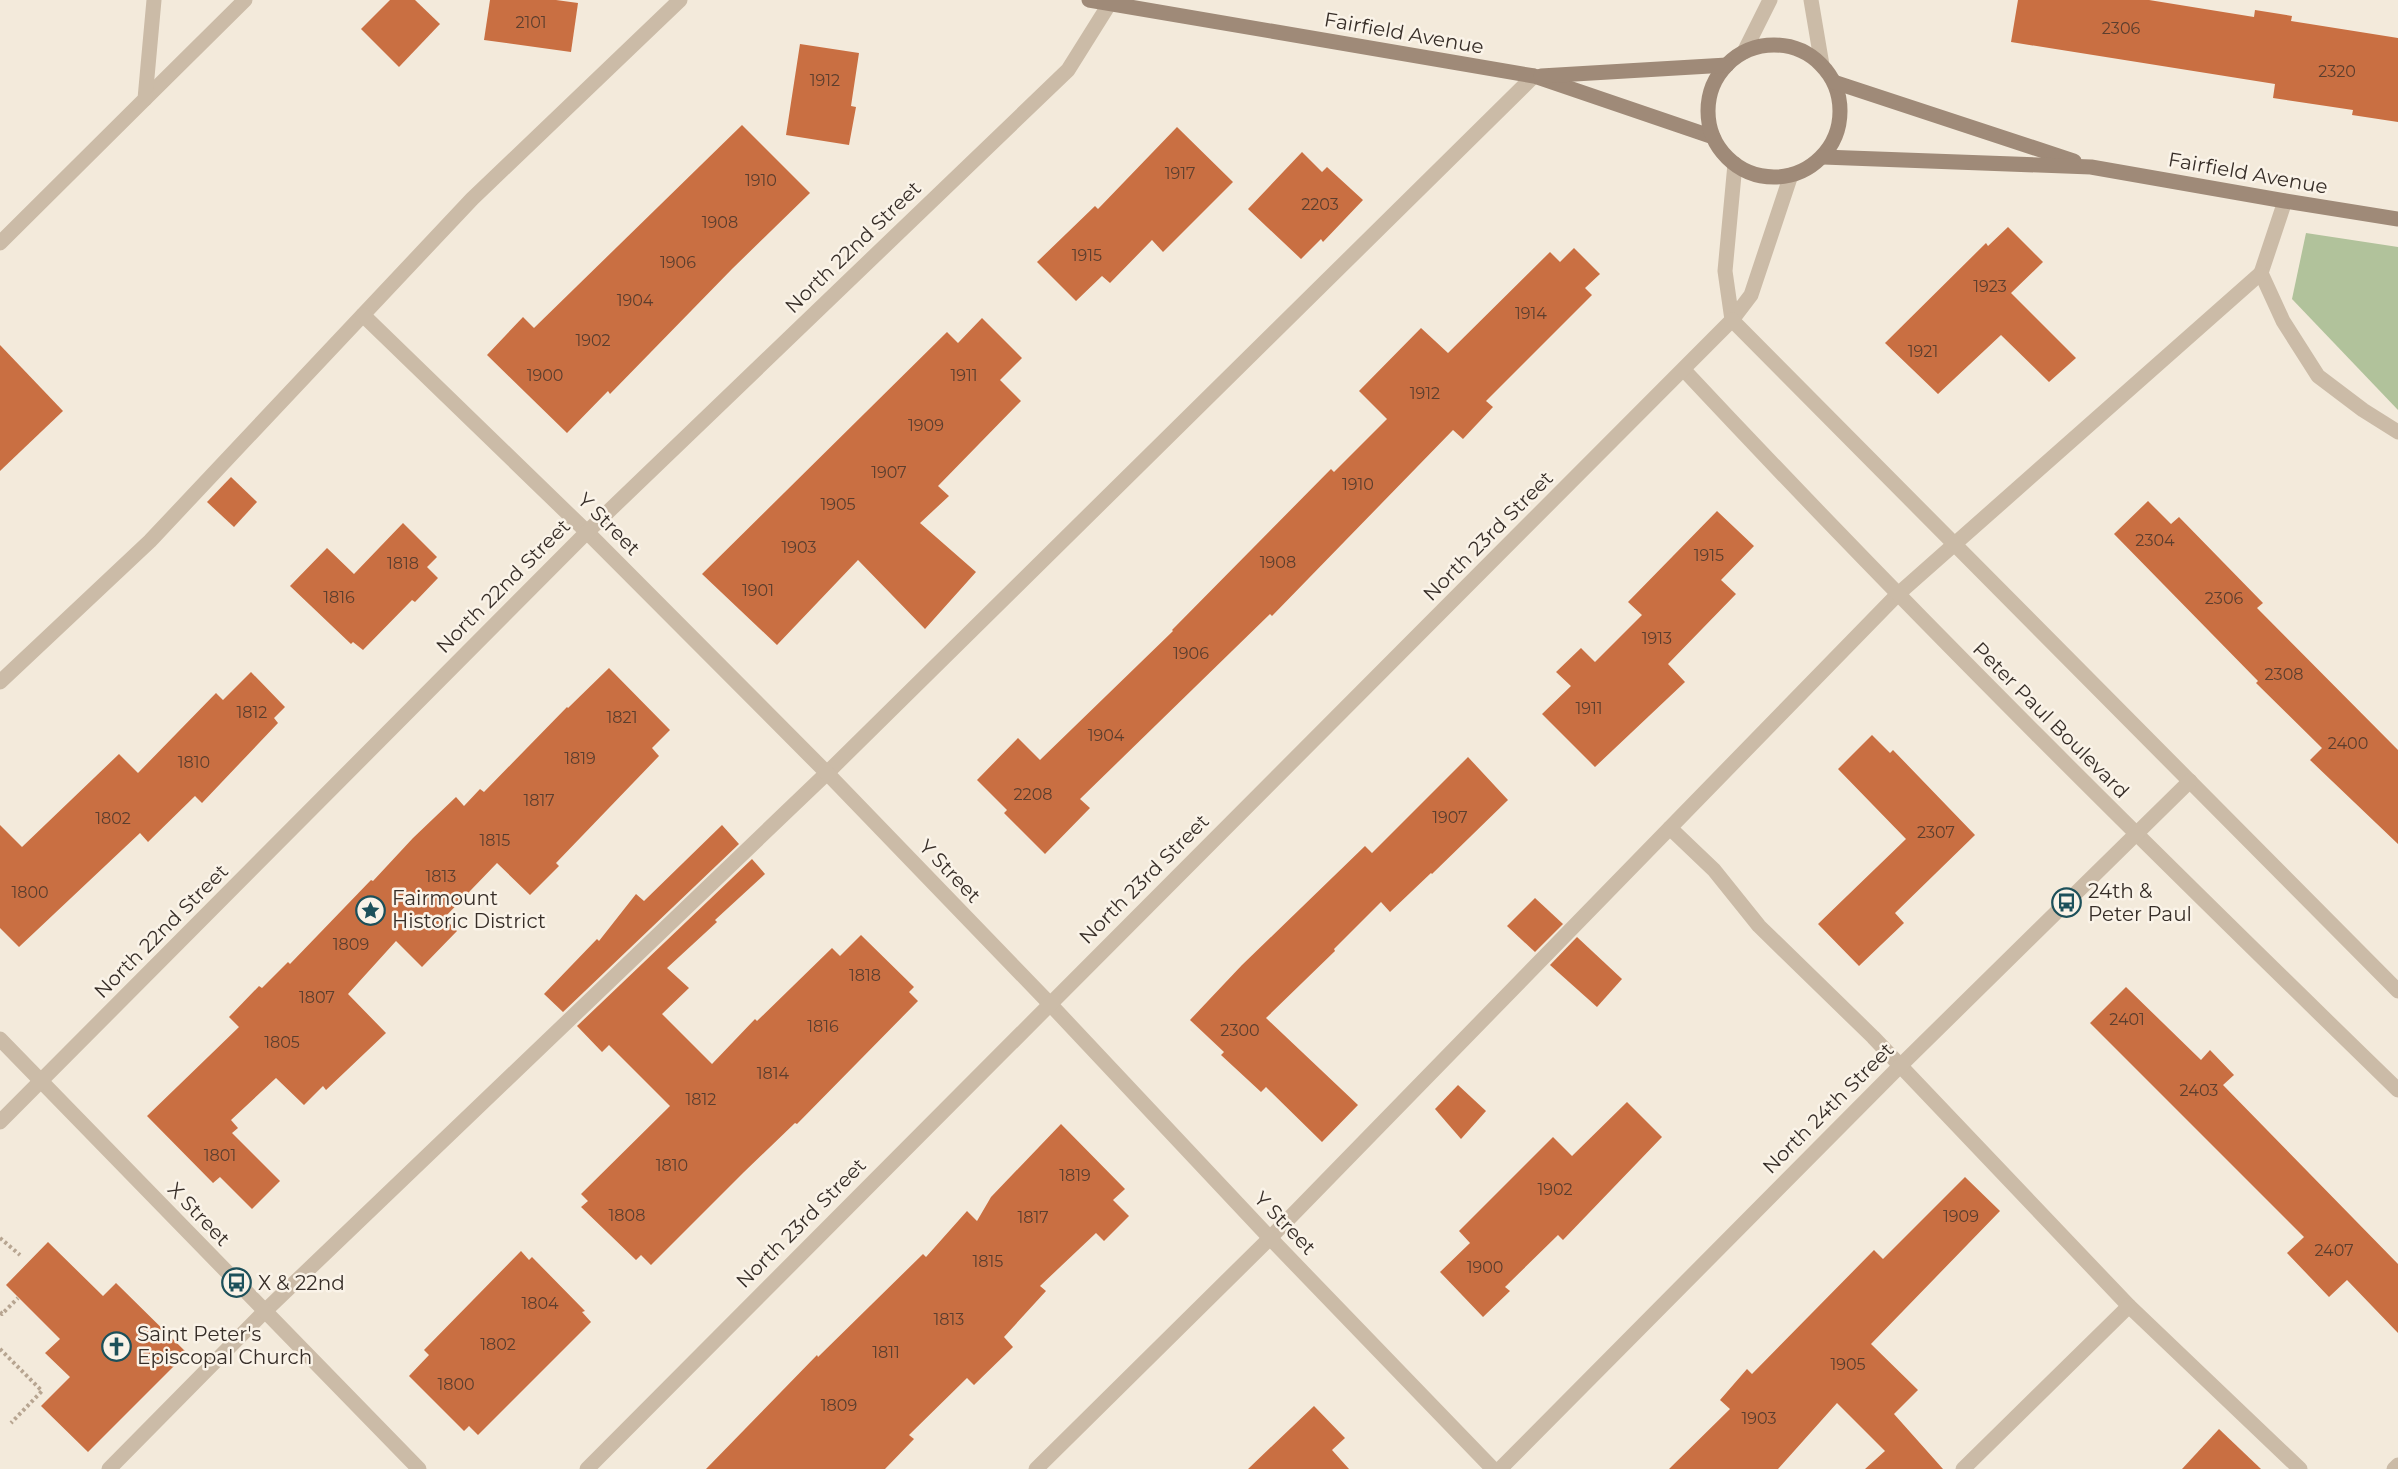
<svg xmlns="http://www.w3.org/2000/svg" width="2398" height="1469" font-family="Montserrat,sans-serif">
<style>
.green{fill:#b1c29b}
.building{fill:#c96f42}
.lines{fill:none;stroke-linecap:round;stroke-linejoin:round}
.path{stroke:#b7a591;stroke-width:4;stroke-dasharray:3 3;stroke-linecap:butt}
.service{stroke:#cbbba7;stroke-width:15}
.minor{stroke:#cbbba7;stroke-width:15}
.secondary{stroke:#9f8a78;stroke-width:15}
.labels{text-anchor:middle;stroke-width:5;stroke-linejoin:round;paint-order:stroke}
.number-label{font-size:16px;fill:#5c3e2e}
.street-label{font-size:20px;fill:#372e28;stroke:#faf3e8}
.poi-label{font-size:20px;fill:#372e28;stroke:#faf3e8;text-anchor:start}
</style>
<rect width="100%" height="100%" fill="#f3eadb"/>
<polygon class="green" points="2306,233 2398,247 2398,410 2292,299"/>
<g class="building">
<polygon points="390,0 415,0 440,24 399,67 361,29"/>
<polygon points="490,0 556,0 578,3 571,52 484,40"/>
<polygon points="2018,0 2149,0 2254,17 2255,10 2292,16 2291,21 2398,38 2398,122 2352,115 2353,110 2273,98 2275,84 2011,42"/>
<polygon points="800,44 859,53 851,106 856,107 849,145 786,135"/>
<polygon points="742,125 810,193 732,269 610,394 608,391 567,433 487,355 523,317 534,328"/>
<polygon points="1177,127 1233,182 1163,252 1152,240 1110,283 1102,276 1076,301 1037,262 1095,206 1098,209"/>
<polygon points="1302,152 1322,172 1327,167 1363,200 1323,242 1321,239 1301,259 1248,209"/>
<polygon points="2008,227 2043,262 2011,293 2076,358 2049,382 2001,335 1938,394 1885,343 1986,243 1988,246"/>
<polygon points="1574,248 1600,274 1585,288 1592,295 1486,401 1493,407 1463,439 1453,430 1272,616 1270,614 1080,799 1090,808 1045,854 1004,813 1007,810 977,780 1018,738 1040,760 1173,631 1172,630 1331,469 1334,472 1387,419 1359,391 1421,328 1448,353 1550,252 1560,262"/>
<polygon points="982,318 1022,358 1000,380 1021,401 938,486 949,496 920,523 976,572 925,629 858,560 777,645 702,574 947,332 958,343"/>
<polygon points="0,345 63,411 0,471"/>
<polygon points="231,477 257,502 234,527 207,502"/>
<polygon points="2148,501 2171,524 2179,517 2263,603 2257,608 2398,750 2398,844 2310,760 2322,748 2256,683 2258,681 2114,534"/>
<polygon points="1717,511 1754,546 1721,580 1736,594 1668,664 1685,682 1595,767 1542,714 1571,686 1556,672 1581,648 1595,662 1642,615 1628,602"/>
<polygon points="403,523 437,557 427,567 438,578 415,602 412,600 363,650 353,642 351,644 290,586 327,548 354,574"/>
<polygon points="609,668 670,730 652,748 659,756 556,863 559,866 530,895 497,863 444,918 457,931 422,967 396,941 348,994 386,1033 326,1090 323,1086 304,1105 276,1078 231,1120 238,1128 232,1133 280,1181 252,1209 220,1177 213,1183 147,1116 239,1027 229,1017 259,986 262,988 288,962 290,964 371,880 373,881 413,838 456,797 464,806 480,789 484,792 567,707 568,708"/>
<polygon points="251,672 285,707 274,718 278,723 202,803 195,796 148,842 140,833 19,947 0,928 0,825 22,847 119,754 138,773 216,693 223,700"/>
<polygon points="1872,735 1890,753 1893,750 1975,835 1895,913 1904,923 1859,966 1818,924 1906,839 1838,769"/>
<polygon points="1468,757 1508,800 1432,874 1431,873 1390,912 1381,902 1334,949 1335,951 1266,1018 1358,1105 1322,1142 1266,1087 1261,1092 1221,1055 1224,1052 1190,1020 1242,965 1365,846 1372,853"/>
<polygon points="722,825 739,844 563,1012 544,994 597,939 599,941 636,894 644,901"/>
<polygon points="752,859 765,874 715,920 717,922 667,968 689,988 662,1014 712,1064 755,1019 757,1021 832,948 840,956 861,935 914,987 909,992 918,1001 797,1124 795,1123 744,1172 651,1265 641,1255 636,1260 581,1207 588,1201 581,1194 670,1106 609,1045 602,1052 577,1026"/>
<polygon points="1535,898 1563,924 1535,952 1507,926"/>
<polygon points="1577,937 1622,979 1597,1007 1550,965"/>
<polygon points="2126,987 2201,1060 2210,1050 2234,1075 2223,1085 2398,1264 2398,1333 2347,1280 2329,1297 2287,1253 2304,1237 2090,1023"/>
<polygon points="1458,1085 1486,1111 1461,1139 1435,1109"/>
<polygon points="1627,1102 1662,1137 1563,1240 1558,1235 1505,1287 1510,1291 1483,1317 1440,1272 1470,1243 1459,1231 1553,1137 1572,1156"/>
<polygon points="1061,1124 1125,1189 1113,1200 1129,1216 1104,1241 1096,1233 1040,1286 1046,1291 1004,1337 1013,1347 974,1385 967,1378 909,1435 914,1439 885,1469 706,1469 817,1355 818,1357 923,1254 926,1257 967,1211 977,1221 991,1197"/>
<polygon points="1965,1177 2000,1211 1871,1344 1918,1390 1894,1414 1943,1469 1865,1469 1885,1451 1837,1403 1778,1469 1669,1469 1730,1409 1720,1400 1747,1369 1752,1374 1874,1250 1883,1259"/>
<polygon points="48,1242 103,1296 116,1283 187,1353 88,1452 41,1406 70,1377 45,1353 60,1339 6,1285"/>
<polygon points="521,1251 529,1260 532,1257 585,1311 582,1312 591,1322 478,1435 469,1426 464,1431 409,1376 429,1355 424,1350"/>
<polygon points="1314,1406 1345,1438 1332,1450 1349,1469 1248,1469"/>
<polygon points="2219,1429 2261,1469 2182,1469"/>
</g>
<g class="lines">
<g class="path">
<polyline points="0,1238 20,1255"/>
<polyline points="0,1312 2,1314 18,1298"/>
<polyline points="0,1349 42,1391 11,1423"/>
</g>
<g class="service">
<polyline points="2285,201 2261,273 2283,321 2318,376 2363,410 2398,432"/>
<polyline points="0,682 150,541 472,199 680,0"/>
<polyline points="1670,828 1714,870 1759,926 1873,1037 2129,1306 2300,1469"/>
<polyline points="109,1469 265,1311 827,773 1534,76"/>
<polyline points="1036,1469 1270,1238 1897,595 2261,273"/>
<polyline points="1963,1469 2129,1306"/>
</g>
<g class="minor">
<polyline points="1811,0 1822,65"/>
<polyline points="1744,52 1770,0"/>
<polyline points="145,99 245,0"/>
<polyline points="1735,164 1725,271 1732,320 1751,295 1791,175"/>
<polyline points="0,243 145,99 154,0"/>
<polyline points="363,315 587,532 827,773 1050,1004 1270,1238 1493,1469"/>
<path d="M1684,370C1915,617 2155,854 2398,1090"/>
<polyline points="0,1039 419,1469"/>
<polyline points="0,1122 587,532 1068,70 1110,3"/>
<polyline points="587,1469 1732,320 2398,991"/>
<polyline points="1500,1469 1900,1066 2190,781"/>
<polyline points="2394,1469 2398,1465"/>
</g>
<g class="secondary">
<polyline points="1089,0 1534,76 1713,137"/>
<circle cx="1774" cy="111" r="66"/>
<polyline points="1541,76 1727,65"/>
<polyline points="1834,82 2074,161"/>
<polyline points="1823,157 2091,167 2285,201 2398,219"/>
</g>
</g>
<defs>
<symbol id="bus-ring" viewBox="-11 -11 22 22"><circle r="9.5" fill="#faf3e8" stroke="#1c505a" stroke-width="1.5"/><path d="M-5-6H5V4H4V6H2V4H-2V6H-4V4H-5ZM-3.5-4V0h7V-4ZM-3.5 1.2v1.5H-2V1.2ZM2 1.2v1.5H3.5V1.2Z" fill="#1c505a"/></symbol>
<symbol id="sight-ring" viewBox="-11 -11 22 22"><circle r="9.5" fill="#faf3e8" stroke="#1c505a" stroke-width="1.5"/><path d="M0-6L1.8-2.2L6-1.7L2.9 1.2L3.7 5.4L0 3.3L-3.7 5.4L-2.9 1.2L-6-1.7L-1.8-2.2Z" fill="#1c505a"/></symbol>
<symbol id="church-ring" viewBox="-11 -11 22 22"><circle r="9.5" fill="#faf3e8" stroke="#1c505a" stroke-width="1.5"/><path d="M-1.2-6h2.4v3.5h3.3v2.4h-3.3V6h-2.4V-.1h-3.3v-2.4h3.3Z" fill="#1c505a"/></symbol>
</defs>
<g fill-rule="evenodd">
<use href="#bus-ring" x="2050" y="886" width="33" height="33"/>
<use href="#sight-ring" x="354" y="894" width="33" height="33"/>
<use href="#bus-ring" x="220" y="1266" width="33" height="33"/>
<use href="#church-ring" x="100" y="1330" width="33" height="33"/>
</g>
<g class="labels">
<g class="number-label">
<text x="531" y="28">2101</text>
<text x="2121" y="34">2306</text>
<text x="2337" y="77">2320</text>
<text x="825" y="86">1912</text>
<text x="1180" y="179">1917</text>
<text x="761" y="186">1910</text>
<text x="1320" y="210">2203</text>
<text x="720" y="228">1908</text>
<text x="1087" y="261">1915</text>
<text x="678" y="268">1906</text>
<text x="1990" y="292">1923</text>
<text x="635" y="306">1904</text>
<text x="1531" y="319">1914</text>
<text x="593" y="346">1902</text>
<text x="1923" y="357">1921</text>
<text x="545" y="381">1900</text>
<text x="964" y="381">1911</text>
<text x="1425" y="399">1912</text>
<text x="926" y="431">1909</text>
<text x="889" y="478">1907</text>
<text x="1358" y="490">1910</text>
<text x="838" y="510">1905</text>
<text x="2155" y="546">2304</text>
<text x="799" y="553">1903</text>
<text x="1709" y="561">1915</text>
<text x="1278" y="568">1908</text>
<text x="403" y="569">1818</text>
<text x="758" y="596">1901</text>
<text x="339" y="603">1816</text>
<text x="2224" y="604">2306</text>
<text x="1657" y="644">1913</text>
<text x="1191" y="659">1906</text>
<text x="2284" y="680">2308</text>
<text x="1589" y="714">1911</text>
<text x="252" y="718">1812</text>
<text x="622" y="723">1821</text>
<text x="1106" y="741">1904</text>
<text x="2348" y="749">2400</text>
<text x="580" y="764">1819</text>
<text x="194" y="768">1810</text>
<text x="1033" y="800">2208</text>
<text x="539" y="806">1817</text>
<text x="1450" y="823">1907</text>
<text x="113" y="824">1802</text>
<text x="1936" y="838">2307</text>
<text x="495" y="846">1815</text>
<text x="441" y="882">1813</text>
<text x="30" y="898">1800</text>
<text x="351" y="950">1809</text>
<text x="865" y="981">1818</text>
<text x="317" y="1003">1807</text>
<text x="2127" y="1025">2401</text>
<text x="823" y="1032">1816</text>
<text x="1240" y="1036">2300</text>
<text x="282" y="1048">1805</text>
<text x="773" y="1079">1814</text>
<text x="2199" y="1096">2403</text>
<text x="701" y="1105">1812</text>
<text x="220" y="1161">1801</text>
<text x="672" y="1171">1810</text>
<text x="1075" y="1181">1819</text>
<text x="1555" y="1195">1902</text>
<text x="627" y="1221">1808</text>
<text x="1961" y="1222">1909</text>
<text x="1033" y="1223">1817</text>
<text x="2334" y="1256">2407</text>
<text x="988" y="1267">1815</text>
<text x="1485" y="1273">1900</text>
<text x="540" y="1309">1804</text>
<text x="949" y="1325">1813</text>
<text x="498" y="1350">1802</text>
<text x="886" y="1358">1811</text>
<text x="1848" y="1370">1905</text>
<text x="456" y="1390">1800</text>
<text x="839" y="1411">1809</text>
<text x="1759" y="1424">1903</text>
</g>
<g class="street-label">
<text transform="translate(1404 33) rotate(10)" y="7">Fairfield Avenue</text>
<text transform="translate(2248 173) rotate(10)" y="7">Fairfield Avenue</text>
<text transform="translate(853 247) rotate(-44)" y="7">North 22nd Street</text>
<text transform="translate(609 524) rotate(45)" y="7">Y Street</text>
<text transform="translate(1488 536) rotate(-45)" y="7">North 23rd Street</text>
<text transform="translate(503 586) rotate(-45)" y="7">North 22nd Street</text>
<text transform="translate(2051 720) rotate(45)" y="7">Peter Paul Boulevard</text>
<text transform="translate(950 871) rotate(46)" y="7">Y Street</text>
<text transform="translate(1144 879) rotate(-45)" y="7">North 23rd Street</text>
<text transform="translate(161 931) rotate(-45)" y="7">North 22nd Street</text>
<text transform="translate(1828 1108) rotate(-45)" y="7">North 24th Street</text>
<text transform="translate(199 1214) rotate(46)" y="7">X Street</text>
<text transform="translate(801 1223) rotate(-45)" y="7">North 23rd Street</text>
<text transform="translate(1285 1223) rotate(46)" y="7">Y Street</text>
</g>
<g class="poi-label">
<text x="2088" y="898">24th &amp;<tspan x="2088" dy="23">Peter Paul</tspan></text>
<text x="392" y="905">Fairmount<tspan x="392" dy="23">Historic District</tspan></text>
<text x="258" y="1290">X &amp; 22nd</text>
<text x="137" y="1341">Saint Peter's<tspan x="137" dy="23">Episcopal Church</tspan></text>
</g>
</g>
</svg>
